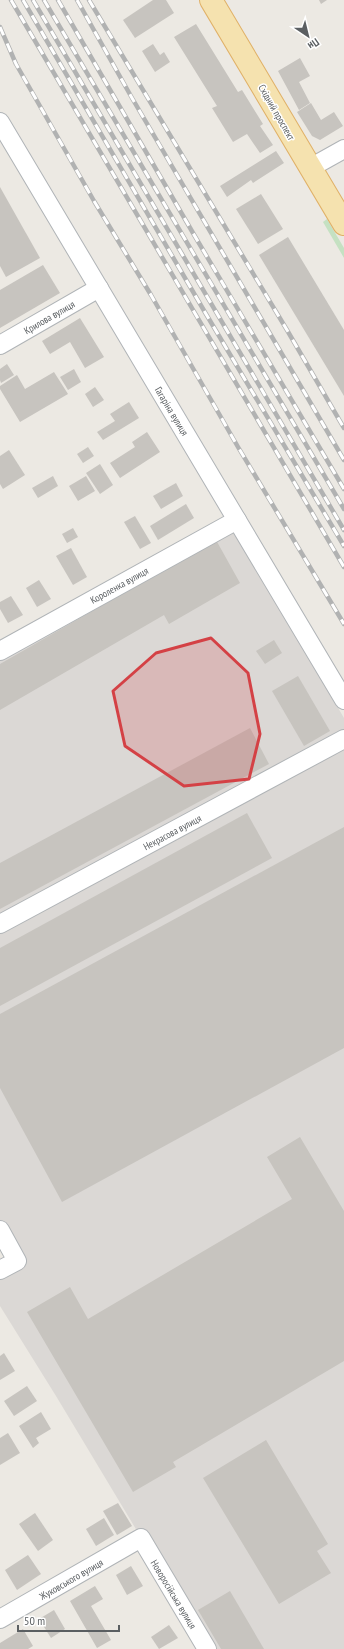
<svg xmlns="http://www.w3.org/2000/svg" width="344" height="1649" font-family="'PT Sans Narrow',sans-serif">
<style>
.industrial{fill:#dbd8d5}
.green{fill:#c5e1c2}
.building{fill:#c7c4bf}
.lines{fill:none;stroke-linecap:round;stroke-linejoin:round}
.minor-casing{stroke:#b0b4b7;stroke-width:20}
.major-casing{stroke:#e0b168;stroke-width:24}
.minor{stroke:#fff;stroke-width:18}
.major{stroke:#f5e2af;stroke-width:22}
.rail-casing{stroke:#b1b2b2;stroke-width:4.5}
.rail{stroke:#fff;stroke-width:3;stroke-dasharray:9;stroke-linecap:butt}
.marked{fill:#d44145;fill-opacity:0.2;stroke:#d44145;stroke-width:3;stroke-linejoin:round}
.labels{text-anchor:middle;stroke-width:3;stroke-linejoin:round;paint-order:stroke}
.street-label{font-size:10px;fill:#5b5f62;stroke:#fff}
</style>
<rect width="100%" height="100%" fill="#ece9e3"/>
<polygon class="industrial" points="230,524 344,718 344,1649 208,1649 56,1396 0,1306 0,1271 17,1261 0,1229 0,652"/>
<polygon class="green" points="327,219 344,248 344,258 323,222"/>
<g class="building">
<polygon points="153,0 166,0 174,13 135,38 123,20"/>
<polygon points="319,0 327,0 321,4"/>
<polygon points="196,24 238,92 242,90 263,124 260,126 273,145 260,153 247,134 233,142 212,108 217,106 174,37"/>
<polygon points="153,44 160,55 164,52 170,62 155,72 142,51"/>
<polygon points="300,58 310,76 299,82 310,103 299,110 278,71"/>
<polygon points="311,103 321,120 334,112 343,126 320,140 312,136 297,112"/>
<polygon points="276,151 284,163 253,183 251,180 227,197 220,186"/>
<polygon points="0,187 40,258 6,277 0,266"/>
<polygon points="261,194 283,229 258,244 236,209"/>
<polygon points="288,237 344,330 344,396 259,255"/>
<polygon points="43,265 60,293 0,328 0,290"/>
<polygon points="80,318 104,357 85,368 70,342 50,354 42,341"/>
<polygon points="7,364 14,375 1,383 0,380 0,369"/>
<polygon points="74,369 81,382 68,390 60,377"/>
<polygon points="54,372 68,394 20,422 0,389 0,386 17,375 25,389"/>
<polygon points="95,387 104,400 93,407 85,394"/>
<polygon points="129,402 139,418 103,440 97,432 115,421 110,414"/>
<polygon points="147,432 160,452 120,478 110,463 135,447 132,442"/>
<polygon points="88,447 94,456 83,463 77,454"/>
<polygon points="9,450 25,475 3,489 0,484 0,456"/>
<polygon points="100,464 113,485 100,494 86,473"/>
<polygon points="53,476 58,486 38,498 32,488"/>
<polygon points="86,476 95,491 78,501 69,486"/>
<polygon points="176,483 183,496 161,509 153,496"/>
<polygon points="186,504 194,518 158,540 150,526"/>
<polygon points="135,516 151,543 140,549 124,522"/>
<polygon points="73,528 78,537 67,543 62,534"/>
<polygon points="216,540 240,583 169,624 164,615 0,710 0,664"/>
<polygon points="71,548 87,577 73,585 56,556"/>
<polygon points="39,580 51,599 37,607 26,588"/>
<polygon points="11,596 23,615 8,623 0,609 0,602"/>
<polygon points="274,640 282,653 265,664 256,651"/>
<polygon points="298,676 330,731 304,746 272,691"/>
<polygon points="250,728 269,764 0,909 0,863"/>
<polygon points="247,813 272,858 0,1006 0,948"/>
<polygon points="344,827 344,1048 62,1202 0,1088 0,1014"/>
<polygon points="300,1137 344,1211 344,1361 173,1462 176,1467 133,1492 27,1312 70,1287 88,1319 292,1199 267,1157"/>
<polygon points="4,1353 15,1371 0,1380 0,1356"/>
<polygon points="27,1386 37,1401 14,1416 4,1401"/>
<polygon points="41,1412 51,1429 36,1438 39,1443 33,1448 19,1426"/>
<polygon points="8,1433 20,1453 0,1465 0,1438"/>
<polygon points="266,1440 328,1544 317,1551 331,1573 279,1604 203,1478"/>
<polygon points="118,1503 132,1526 117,1535 103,1511"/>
<polygon points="35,1513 53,1540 38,1551 19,1524"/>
<polygon points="104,1518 114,1535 96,1546 86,1529"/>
<polygon points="28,1555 41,1574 17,1590 5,1570"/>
<polygon points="131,1566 143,1586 127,1595 116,1575"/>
<polygon points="95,1586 103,1599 91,1606 111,1640 97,1648 70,1601"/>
<polygon points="230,1591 264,1649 221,1649 198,1610"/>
<polygon points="54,1610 65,1629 51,1638 39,1619"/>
<polygon points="169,1625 178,1638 159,1649 151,1637"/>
<polygon points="23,1629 33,1646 28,1649 0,1649 0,1643"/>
</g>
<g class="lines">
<defs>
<g id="minor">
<polyline points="0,122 344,700"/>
<polyline points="310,168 344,149"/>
<polyline points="0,345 99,288"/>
<polyline points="0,651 237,520"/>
<polyline points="0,924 344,739"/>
<polyline points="0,1230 17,1261 0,1270"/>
<polyline points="0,1619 141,1538 207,1649"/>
</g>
<polyline id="major" points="211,0 344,224"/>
</defs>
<use href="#minor" class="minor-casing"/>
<use href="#major" class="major-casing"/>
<use href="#minor" class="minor"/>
<use href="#major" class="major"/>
<defs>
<g id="rail">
<polyline points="11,0 344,567"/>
<polyline points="23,0 206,314 344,546"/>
<polyline points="33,0 344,530"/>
<polyline points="44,0 344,509"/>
<polyline points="58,0 193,233 344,489"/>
<polyline points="77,0 132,98 344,460"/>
<polyline points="89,0 287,330 344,428"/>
<polyline points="0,27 16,64 94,201 151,295 238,447 344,624"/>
</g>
</defs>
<use href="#rail" class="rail-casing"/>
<use href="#rail" class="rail"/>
</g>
<path class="marked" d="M211,638L248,673L260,734L249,779L184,786L125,746L113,691L156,653Z"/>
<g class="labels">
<g class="street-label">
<text transform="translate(277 112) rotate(60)" y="4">Східний проспект</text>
<text transform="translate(49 317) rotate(-30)" y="4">Крилова вулиця</text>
<text transform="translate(172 411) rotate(59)" y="4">Гагаріна вулиця</text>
<text transform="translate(119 585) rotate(-29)" y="4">Короленка вулиця</text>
<text transform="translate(172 832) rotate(-28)" y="4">Некрасова вулиця</text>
<text transform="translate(71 1579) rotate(-30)" y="4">Жуковського вулиця</text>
<text transform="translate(174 1594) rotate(59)" y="4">Новоросійська вулиця</text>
</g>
</g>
<g transform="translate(308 36) rotate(145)" stroke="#ffffff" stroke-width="3" paint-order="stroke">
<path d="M0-3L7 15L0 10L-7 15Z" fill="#5b5f62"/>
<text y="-6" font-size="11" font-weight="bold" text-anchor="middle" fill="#5b5f62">Пн</text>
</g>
<path d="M18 1625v6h101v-6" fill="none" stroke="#5b5f62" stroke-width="2"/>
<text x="24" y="1625" font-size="12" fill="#5b5f62" stroke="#ffffff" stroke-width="3" paint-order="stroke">50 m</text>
</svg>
